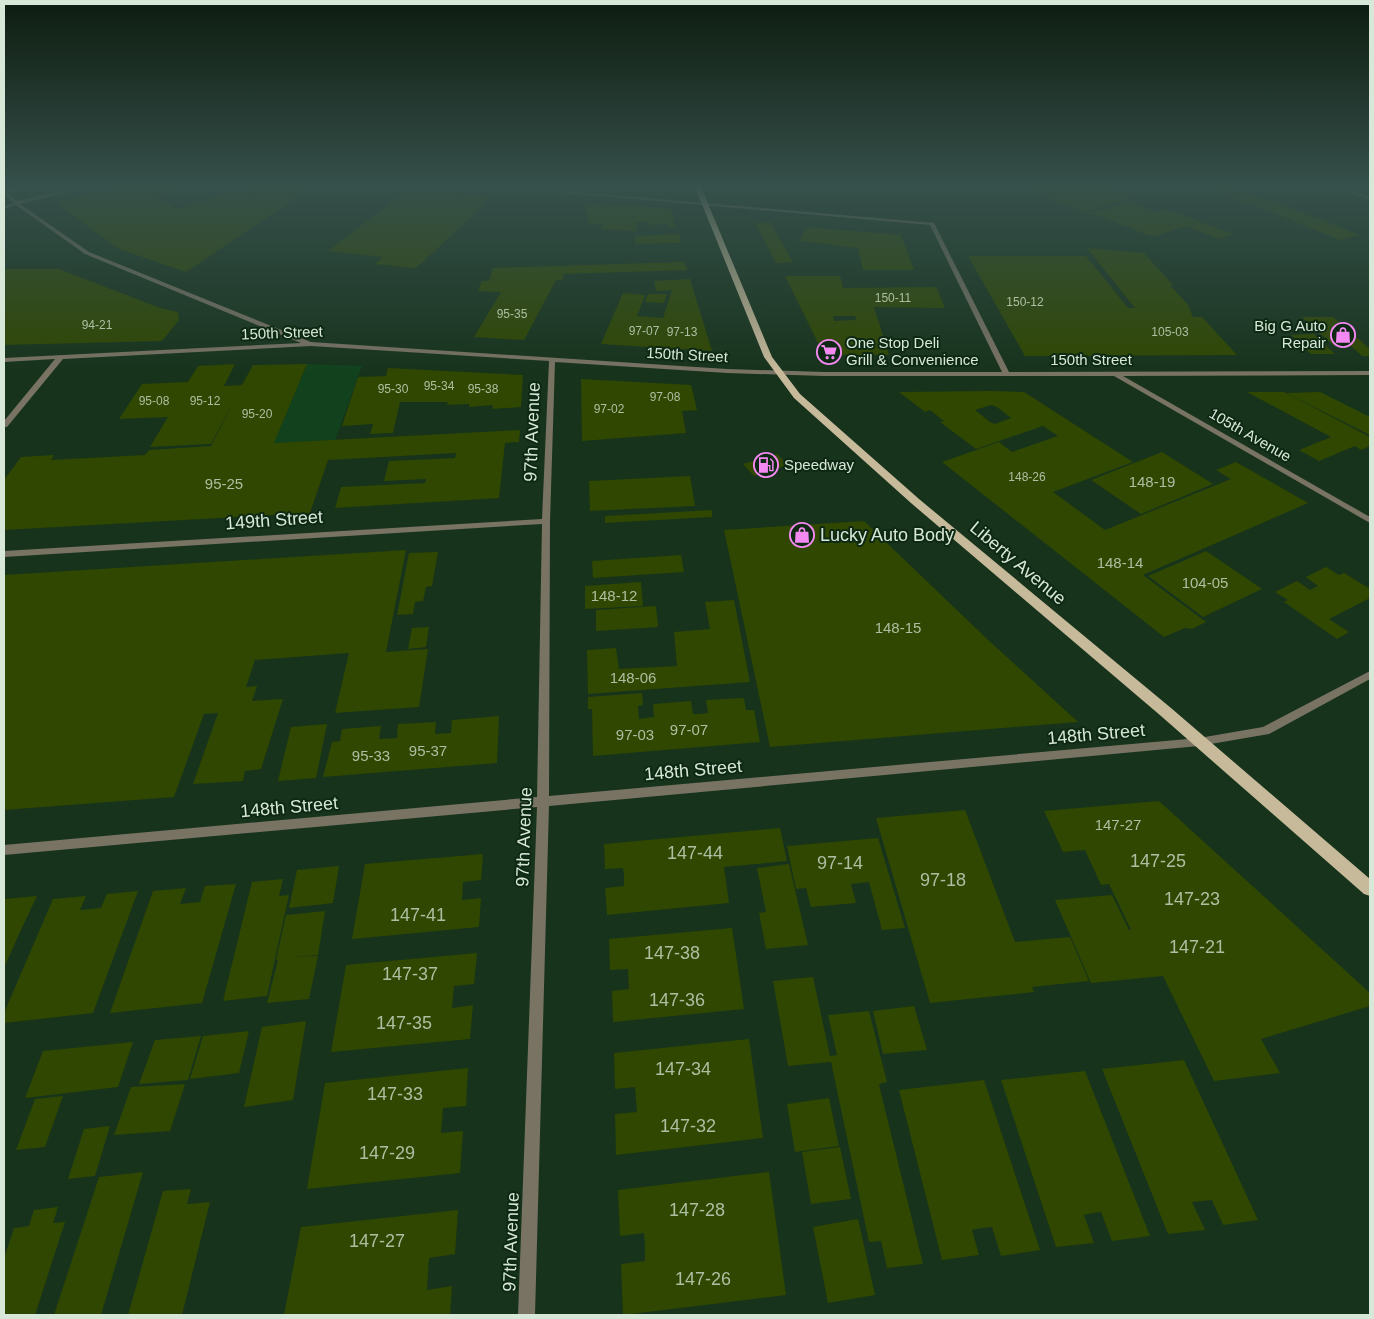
<svg xmlns="http://www.w3.org/2000/svg" width="1374" height="1319" font-family="Helvetica,sans-serif">
<style>
.green{fill:#11421d}
.building{fill:#2f4701;fill-rule:evenodd}
.lines{fill:none;stroke-linecap:round;stroke-linejoin:round}
.minor{fill:#797364;fill-rule:evenodd}
.primary{fill:#c7ba9b;fill-rule:evenodd}
.rail-casing{stroke:#7d9280;stroke-width:3}
.rail{stroke:#0d2913;stroke-width:2;stroke-dasharray:6;stroke-linecap:butt}
.labels{text-anchor:middle;stroke-width:4;stroke-linejoin:round;paint-order:stroke}
.far-number-label{font-size:12px;fill:#adbfa2}
.far-poi-label{font-size:15px;fill:#d7e7d8;stroke:#0d2913;text-anchor:start}
.far-street-label{font-size:15px;fill:#d7e7d8;stroke:#0d2913}
.number-label{font-size:15px;fill:#adbfa2}
.street-label{font-size:18px;fill:#d7e7d8;stroke:#0d2913}
.poi-label{font-size:18px;fill:#d7e7d8;stroke:#0d2913;text-anchor:start}
.near-number-label{font-size:18px;fill:#adbfa2}
</style>
<rect width="100%" height="100%" fill="#17331c"/>
<polygon class="green" points="307,364 362,366 335,440 274,443"/>
<g class="building">
<polygon points="119,187 189,187 158,197 176,209 247,187 312,187 186,272 119,249 55,202"/>
<polygon points="1022,187 1110,187 1137,197 1084,212"/>
<polygon points="1200,187 1231,187 1284,205 1360,235 1340,240 1269,211"/>
<polygon points="409,189 494,196 416,268 375,264 383,257 328,251"/>
<polygon points="1130,202 1157,212 1166,209 1233,234 1220,239 1186,226 1155,236 1148,235 1091,213"/>
<polygon points="585,204 670,208 675,220 673,221 675,227 668,228 667,224 648,225 648,222 636,222 637,231 602,229 602,224 589,224"/>
<polygon points="770,222 781,241 793,262 776,263 755,223"/>
<polygon points="806,227 901,235 914,270 863,270 858,248 800,241"/>
<polygon points="679,234 680,243 635,244 635,236"/>
<polygon points="1087,248 1144,253 1173,285 1170,285 1188,305 1193,317 1202,317 1237,355 1025,356 968,256 1086,256 1128,308 1135,308"/>
<polygon points="684,262 687,270 563,274 563,280 556,280 524,340 474,337 501,292 478,291 482,281 489,281 493,268"/>
<polygon points="4,269 59,269 160,308 178,312 179,320 162,341 4,345"/>
<path d="M785,276H840L843,288L936,287L945,308L874,307L889,355H824ZM833,316H855L856,320L834,321Z"/>
<polygon points="690,279 712,351 601,344 623,293 645,295 637,316 663,318 672,290 656,291 654,281"/>
<polygon points="648,294 667,294 664,303 645,302"/>
<polygon points="1302,317 1333,317 1370,349 1370,356 1362,356 1350,345 1333,345"/>
<polygon points="1314,334 1335,354 1311,354 1291,335"/>
<polygon points="235,364 224,386 242,385 253,365 307,364 274,443 520,430 519,442 505,443 499,498 335,508 341,487 425,483 426,479 384,481 389,461 455,458 456,453 328,460 310,513 4,530 4,480 21,457 54,455 51,460 145,455 149,450 211,446 235,399 211,444 150,447 168,417 119,419 142,384 188,382 198,366"/>
<polygon points="388,368 523,375 521,407 492,409 493,405 469,407 469,404 447,405 448,402 400,402 393,433 370,434 373,424 342,426 358,377 386,376"/>
<polygon points="581,379 691,385 697,410 682,411 686,433 582,441"/>
<path d="M991,391L1024,392L1133,462L1053,492L1105,530L1231,479L1216,470L1236,462L1308,503L1143,575L1206,622L1192,629L1185,628L1164,637L942,462L999,442L1012,452L1058,436L1043,426L976,449L940,422L944,421L930,410L925,412L899,392ZM991,405L997,407L1011,418L995,424L990,422L975,410Z"/>
<polygon points="1247,392 1284,392 1370,437 1370,446 1361,450 1355,446 1319,461 1299,450 1331,437"/>
<polygon points="1320,392 1370,417 1370,435 1286,393"/>
<polygon points="1162,452 1213,484 1141,514 1091,480"/>
<polygon points="777,454 788,465 754,476 743,464"/>
<polygon points="690,476 695,506 590,511 589,481"/>
<polygon points="712,510 712,517 605,523 605,516"/>
<polygon points="864,521 985,637 1078,722 770,747 724,530"/>
<polygon points="406,550 386,652 428,649 419,707 335,713 349,653 255,660 246,687 257,686 252,701 283,699 261,769 245,771 243,781 193,784 218,713 204,714 174,797 4,810 4,575"/>
<polygon points="1206,551 1243,576 1262,589 1203,617 1148,576"/>
<polygon points="438,552 432,586 426,587 423,601 415,602 413,614 397,615 409,553"/>
<polygon points="681,555 684,572 593,578 592,561"/>
<polygon points="1326,567 1339,575 1344,573 1370,589 1370,598 1329,619 1349,632 1337,639 1284,602 1288,600 1275,592 1297,581 1310,590 1318,586 1306,577"/>
<polygon points="641,582 643,606 585,609 585,586"/>
<polygon points="734,600 750,682 588,694 587,650 616,648 619,669 677,666 674,632 710,629 705,602"/>
<polygon points="656,606 658,627 596,631 596,610"/>
<polygon points="429,627 426,647 408,649 412,628"/>
<polygon points="642,693 643,705 638,706 639,719 654,717 653,704 691,701 693,714 699,714 708,713 706,700 744,698 746,710 754,710 760,742 593,756 592,709 588,709 588,697"/>
<polygon points="499,716 497,763 323,777 332,742 340,741 342,729 381,726 379,739 397,738 398,724 436,722 435,734 451,733 452,720"/>
<polygon points="327,724 316,778 278,781 291,727"/>
<polygon points="1159,801 1370,993 1370,1006 1261,1039 1280,1073 1214,1081 1163,976 1091,983 1055,900 1112,895 1129,930 1131,930 1109,884 1101,885 1085,850 1063,852 1044,811"/>
<polygon points="965,810 1015,942 1070,937 1089,981 1032,987 1034,992 930,1003 876,818"/>
<polygon points="780,828 787,861 724,867 729,903 607,915 605,888 624,886 624,876 623,868 605,869 604,844"/>
<polygon points="878,838 905,928 882,930 869,882 851,884 856,903 811,907 806,888 796,889 787,846"/>
<polygon points="483,854 481,880 463,882 462,900 481,898 479,927 352,939 365,864"/>
<polygon points="789,864 808,945 766,949 759,913 766,912 757,868"/>
<polygon points="339,866 333,903 289,908 297,870"/>
<polygon points="283,879 279,896 289,895 267,996 223,1001 252,882"/>
<polygon points="236,884 202,1003 110,1013 153,891 186,888 180,904 200,902 205,886"/>
<polygon points="138,891 93,1013 4,1023 4,1013 53,899 86,896 80,910 101,908 107,894"/>
<polygon points="37,896 20,932 4,968 4,899"/>
<polygon points="325,911 318,955 295,957 318,956 309,999 267,1003 278,960 276,960 286,915"/>
<polygon points="732,928 744,1009 613,1022 612,991 629,989 628,969 610,970 609,939"/>
<polygon points="477,953 474,984 454,986 452,1008 473,1005 470,1039 331,1052 346,965"/>
<polygon points="813,977 830,1056 837,1055 828,1015 869,1011 887,1082 879,1084 881,1093 923,1264 887,1268 881,1241 869,1242 831,1062 788,1066 773,981"/>
<polygon points="914,1006 927,1050 883,1054 873,1011"/>
<polygon points="306,1021 293,1100 244,1107 262,1027"/>
<polygon points="249,1031 239,1073 190,1079 203,1036"/>
<polygon points="201,1036 188,1080 139,1084 155,1040"/>
<polygon points="749,1039 763,1138 616,1155 615,1114 637,1112 635,1087 615,1089 614,1053"/>
<polygon points="133,1042 118,1087 25,1098 43,1051"/>
<polygon points="1184,1060 1258,1220 1223,1225 1212,1200 1192,1202 1205,1230 1168,1234 1102,1069"/>
<polygon points="468,1068 466,1106 443,1108 441,1133 463,1131 460,1173 307,1189 325,1083"/>
<polygon points="1085,1071 1150,1236 1112,1241 1101,1212 1093,1213 1084,1215 1094,1243 1056,1247 1001,1080"/>
<polygon points="984,1080 1040,1250 1001,1256 992,1227 982,1228 972,1230 979,1255 942,1260 899,1090"/>
<polygon points="185,1084 170,1131 114,1135 131,1087"/>
<polygon points="63,1096 45,1147 16,1150 35,1099"/>
<polygon points="829,1098 839,1146 795,1152 787,1104"/>
<polygon points="110,1126 95,1176 68,1179 84,1129"/>
<polygon points="840,1147 851,1199 811,1204 802,1152"/>
<polygon points="143,1172 101,1315 54,1315 99,1177"/>
<polygon points="769,1172 786,1295 623,1315 621,1264 645,1261 645,1246 644,1233 620,1236 618,1190"/>
<polygon points="191,1189 187,1204 210,1202 182,1315 128,1315 163,1191"/>
<polygon points="58,1207 53,1223 65,1222 35,1315 4,1315 4,1258 14,1228 29,1226 34,1210"/>
<polygon points="458,1210 455,1254 429,1258 427,1290 452,1286 450,1315 284,1315 301,1227"/>
<polygon points="858,1219 875,1295 828,1303 813,1227"/>
</g>
<g class="lines">
<g class="minor">
<polygon points="78,187 88,187 20,204 89,252 311,342 727,369 824,372 1002,372 930,225 498,187 520,187 934,223 1009,372 1370,371 1370,375 1123,376 1370,517 1370,523 1114,376 824,376 727,373 555,362 550,521 549,796 1199,738 1263,727 1370,671 1370,679 1269,734 1199,746 549,806 535,1315 518,1315 537,807 4,855 4,845 537,797 542,524 4,557 4,551 542,519 549,361 311,346 63,359 7,427 4,427 4,421 55,359 4,362 4,358 301,343 85,254 16,205 4,209 4,206 13,203 4,194 4,190 17,201"/>
<polygon points="1335,187 1348,189 1350,188 1370,187 1370,189 1351,190 1370,197 1370,200"/>
</g>
<polygon class="primary" points="695,187 701,187 772,357 800,394 919,499 1171,708 1370,879 1370,896 1364,894 1161,716 911,503 794,398 764,357"/>
<defs>
<polyline id="rail" points="4,193 28,187"/>
</defs>
<use href="#rail" class="rail-casing"/>
<use href="#rail" class="rail"/>
</g>
<linearGradient id="sky" x2="0" y2="1"><stop stop-color="#0d1c0f"/><stop offset="0.5" stop-color="#36504b"/><stop offset="1" stop-color="#36504b" stop-opacity="0"/></linearGradient>
<rect width="1374" height="372" fill="url(#sky)"/>
<defs>
<symbol id="shop-ring" viewBox="-11 -11 22 22"><circle r="9.5" fill="#0d2913" stroke="#f489f1" stroke-width="1.5"/><path d="M-5-2.5h2.3a2.7 3.5 0 0 1 5.4 0H5L5.5 6h-11ZM-1.5-2.5h3a1.5 2.3 0 0 0-3 0Z" fill="#f489f1"/></symbol>
<symbol id="supermarket-ring" viewBox="-11 -11 22 22"><circle r="9.5" fill="#0d2913" stroke="#f489f1" stroke-width="1.5"/><path d="M-6-5.5h2.5l.6 2H6L4.5 2H-2.5L-4.4-4H-6ZM-1.5 3.2a1.3 1.3 0 1 0 .1 0ZM3 3.2a1.3 1.3 0 1 0 .1 0Z" fill="#f489f1"/></symbol>
<symbol id="fuel-ring" viewBox="-11 -11 22 22"><circle r="9.5" fill="#0d2913" stroke="#f489f1" stroke-width="1.5"/><path d="M-5.5-6h7V0h2V4h1.3V-2.5L3-4.5l.8-.8L6-3V5H2.5V1h-1V6h-7ZM-4.2-4.7v3.2H.2V-4.7Z" fill="#f489f1"/></symbol>
</defs>
<g fill-rule="evenodd">
<use href="#shop-ring" x="1329" y="321" width="28" height="28"/>
<use href="#supermarket-ring" x="815" y="338" width="28" height="28"/>
<use href="#fuel-ring" x="752" y="451" width="28" height="28"/>
<use href="#shop-ring" x="788" y="521" width="28" height="28"/>
</g>
<g class="labels">
<g class="far-number-label">
<text x="893" y="302">150-11</text>
<text x="1025" y="306">150-12</text>
<text x="512" y="318">95-35</text>
<text x="97" y="329">94-21</text>
<text x="644" y="335">97-07</text>
<text x="682" y="336">97-13</text>
<text x="1170" y="336">105-03</text>
<text x="439" y="390">95-34</text>
<text x="393" y="393">95-30</text>
<text x="483" y="393">95-38</text>
<text x="665" y="401">97-08</text>
<text x="154" y="405">95-08</text>
<text x="205" y="405">95-12</text>
<text x="609" y="413">97-02</text>
<text x="257" y="418">95-20</text>
<text x="1027" y="481">148-26</text>
</g>
<g class="far-poi-label">
<text x="1326" y="331" text-anchor="end">Big G Auto<tspan x="1326" dy="17">Repair</tspan></text>
<text x="846" y="348">One Stop Deli<tspan x="846" dy="17">Grill &amp; Convenience</tspan></text>
<text x="784" y="470">Speedway</text>
</g>
<g class="far-street-label">
<text transform="translate(282 333) rotate(-2)" y="5">150th Street</text>
<text transform="translate(687 355) rotate(3)" y="5">150th Street</text>
<text x="1091" y="365">150th Street</text>
<text transform="translate(1250 435) rotate(30)" y="5">105th Avenue</text>
</g>
<g class="number-label">
<text x="1152" y="487">148-19</text>
<text x="224" y="489">95-25</text>
<text x="1120" y="568">148-14</text>
<text x="1205" y="588">104-05</text>
<text x="614" y="601">148-12</text>
<text x="898" y="633">148-15</text>
<text x="633" y="683">148-06</text>
<text x="689" y="735">97-07</text>
<text x="635" y="740">97-03</text>
<text x="428" y="756">95-37</text>
<text x="371" y="761">95-33</text>
<text x="1118" y="830">147-27</text>
</g>
<g class="street-label">
<text transform="translate(532 432) rotate(-88)" y="6">97th Avenue</text>
<text transform="translate(274 520) rotate(-4)" y="6">149th Street</text>
<text transform="translate(1018 563) rotate(40)" y="6">Liberty Avenue</text>
<text transform="translate(1096 734) rotate(-5)" y="6">148th Street</text>
<text transform="translate(693 770) rotate(-5)" y="6">148th Street</text>
<text transform="translate(289 807) rotate(-5)" y="6">148th Street</text>
<text transform="translate(524 837) rotate(-88)" y="6">97th Avenue</text>
<text transform="translate(511 1242) rotate(-88)" y="6">97th Avenue</text>
</g>
<g class="poi-label">
<text x="820" y="541">Lucky Auto Body</text>
</g>
<g class="near-number-label">
<text x="695" y="859">147-44</text>
<text x="1158" y="867">147-25</text>
<text x="840" y="869">97-14</text>
<text x="943" y="886">97-18</text>
<text x="1192" y="905">147-23</text>
<text x="418" y="921">147-41</text>
<text x="1197" y="953">147-21</text>
<text x="672" y="959">147-38</text>
<text x="410" y="980">147-37</text>
<text x="677" y="1006">147-36</text>
<text x="404" y="1029">147-35</text>
<text x="683" y="1075">147-34</text>
<text x="395" y="1100">147-33</text>
<text x="688" y="1132">147-32</text>
<text x="387" y="1159">147-29</text>
<text x="697" y="1216">147-28</text>
<text x="377" y="1247">147-27</text>
<text x="703" y="1285">147-26</text>
</g>
</g>
<rect width="1374" height="1319" fill="none" stroke="#d7e7d8" stroke-width="10"/>
</svg>
